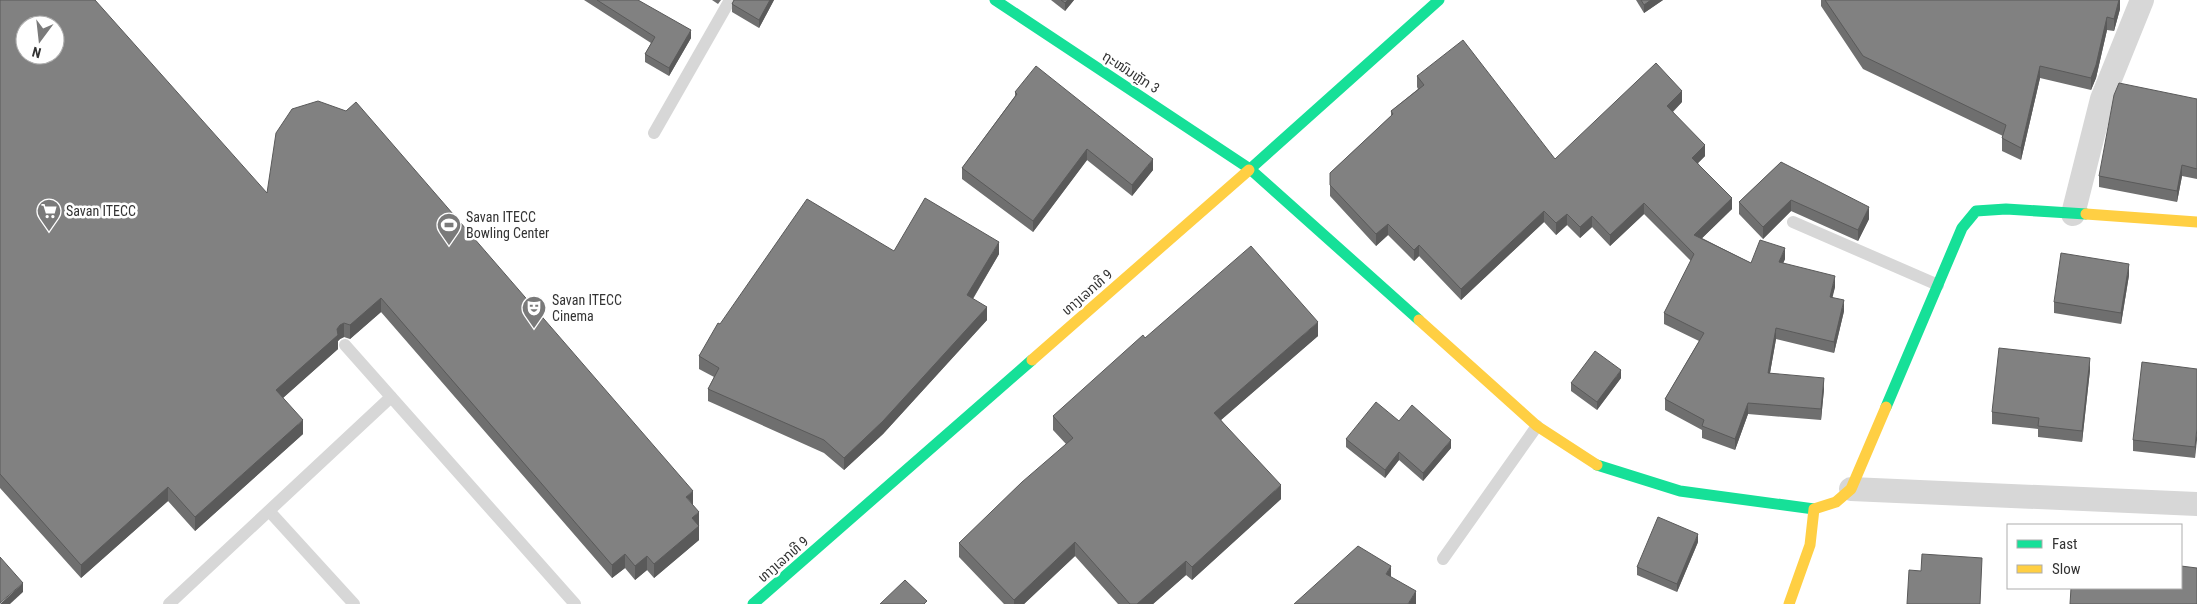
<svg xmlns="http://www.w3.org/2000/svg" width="2197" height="604" font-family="'Roboto Condensed','Noto Sans Lao',sans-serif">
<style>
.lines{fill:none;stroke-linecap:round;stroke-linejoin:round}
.lane{stroke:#d7d7d7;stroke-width:12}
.street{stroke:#d7d7d7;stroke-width:24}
.fast{stroke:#16e098;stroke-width:11}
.slow{stroke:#ffcf43;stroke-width:11}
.wall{fill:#6f6f6f}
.shaded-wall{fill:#5a5a5a}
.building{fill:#818181;stroke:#5a5a5a;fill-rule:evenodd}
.labels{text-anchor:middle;stroke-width:5;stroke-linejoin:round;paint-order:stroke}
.street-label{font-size:14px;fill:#333;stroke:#fff}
.poi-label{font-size:14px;fill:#333;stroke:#fff;text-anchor:start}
</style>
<rect width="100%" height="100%" fill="#fff"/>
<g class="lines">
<g class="lane">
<polyline points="654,133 730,0"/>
<polyline points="1793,222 1938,285"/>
<polyline points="345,345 575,604"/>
<polyline points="270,512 354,604"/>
<polyline points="1443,559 1537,426"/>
<polyline points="169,604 391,397"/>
</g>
<g class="street">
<polyline points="2073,214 2102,99 2142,0"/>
<polyline points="1851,489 2197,504"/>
</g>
<g class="fast">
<polyline points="995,0 1250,169 1419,320"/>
<polyline points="1249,170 1439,0"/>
<polyline points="1886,407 1962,228 1976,211 2006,209 2086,214"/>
<polyline points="1597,465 1680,491 1814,509"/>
<polyline points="753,604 1032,360"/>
</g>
<g class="slow">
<polyline points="2086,214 2197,222"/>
<polyline points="1419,320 1537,426 1597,465"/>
<polyline points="1032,360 1249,170"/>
<polyline points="1789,604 1810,545 1814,509 1836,502 1851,489 1886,407"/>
</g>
</g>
<g class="wall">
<polygon points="0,0 267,193 693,505 699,526 699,540 654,578 647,570 635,580 625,568 612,578 381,312 350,339 344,337 340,339 338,341 338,349 283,398 303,434 195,531 168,501 81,578 0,488"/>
<polygon points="584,0 638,0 691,38 669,76 645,62 645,54 651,43"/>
<polygon points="712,0 721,0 718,4"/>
<polygon points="734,0 774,0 759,28 732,12 732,4"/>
<polygon points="1051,0 1074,0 1065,11"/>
<polygon points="1636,0 1663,0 1644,13"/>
<polygon points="1821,0 2120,0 2120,9 2114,31 2107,30 2096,78 2091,90 2040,78 2021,160 2002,151 2002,138 2003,136 1863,69 1821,6"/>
<polygon points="1417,76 1555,159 1682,102 1673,112 1705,156 1698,163 1732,209 1702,238 1751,263 1785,259 1783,263 1835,287 1832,297 1844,311 1834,353 1776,339 1770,373 1824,389 1821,420 1748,414 1735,450 1702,438 1702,430 1665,410 1665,399 1699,341 1664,324 1664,313 1691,261 1644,214 1610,246 1592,227 1580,238 1567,225 1556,235 1544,222 1461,300 1419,256 1414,261 1388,235 1376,246 1330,196 1330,173 1391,116 1391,111 1418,89 1417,87"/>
<polygon points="1015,92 1153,170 1132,196 1087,160 1033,232 962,179 962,168 1015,96"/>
<polygon points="2197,99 2197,179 2182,176 2177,202 2099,187 2099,176"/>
<polygon points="1781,162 1869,219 1858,241 1791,211 1763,239 1739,214 1739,202"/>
<polygon points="894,251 999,254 973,299 987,320 883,434 844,470 824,453 708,401 708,389 714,377 699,369 699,356 720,324"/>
<polygon points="2129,275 2121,324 2054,313 2054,302"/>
<polygon points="1318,336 1221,420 1281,499 1192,580 1186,575 1153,604 1118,604 1075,556 1024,604 1004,604 959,557 959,543 1066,444 1053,430 1053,416 1145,338"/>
<polygon points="2197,369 2195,458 2133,451 2133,440"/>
<polygon points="2090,370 2082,442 2038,437 2038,429 1992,424 1992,412"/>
<polygon points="1621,378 1597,410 1571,391 1571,383"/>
<polygon points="1399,421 1451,448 1423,481 1399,460 1385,478 1346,447 1346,439"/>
<polygon points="1698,542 1677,592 1637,575 1637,567"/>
</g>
<g class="shaded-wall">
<polygon points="770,0 774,0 759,28 759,20"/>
<polygon points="1068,0 1074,0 1065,11 1065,3"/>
<polygon points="1651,0 1663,0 1644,13 1644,5"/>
<polygon points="2119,0 2120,0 2120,9 2114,31 2114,19"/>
<polygon points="2107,17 2107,30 2096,78 2091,90 2091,78"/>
<polygon points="691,30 691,38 669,76 669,68"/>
<polygon points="2040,66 2040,78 2021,160 2021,148"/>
<polygon points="1682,91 1682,102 1667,117 1667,106"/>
<polygon points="1705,145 1705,156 1692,169 1692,158"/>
<polygon points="1087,149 1087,160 1033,232 1033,221"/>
<polygon points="1153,159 1153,170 1132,196 1132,185"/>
<polygon points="2182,165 2182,176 2177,202 2177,191"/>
<polygon points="1732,198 1732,209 1694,246 1694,235"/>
<polygon points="1791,200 1791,211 1763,239 1763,227"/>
<polygon points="1644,203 1644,214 1610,246 1610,235"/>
<polygon points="1869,207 1869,219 1858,241 1858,230"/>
<polygon points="1544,211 1544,222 1461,300 1461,289"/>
<polygon points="1567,214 1567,225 1556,235 1556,223"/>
<polygon points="1592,216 1592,227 1580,238 1580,227"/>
<polygon points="1388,224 1388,235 1376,246 1376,234"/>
<polygon points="999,242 999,254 967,308 967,295"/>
<polygon points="1419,245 1419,256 1414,261 1414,250"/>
<polygon points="1785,248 1785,259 1779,273 1779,262"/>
<polygon points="2129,264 2129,275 2121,324 2121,313"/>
<polygon points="1835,276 1835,287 1830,308 1830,297"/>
<polygon points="381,298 381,312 350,339 350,325"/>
<polygon points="1844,300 1844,311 1834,353 1834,342"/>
<polygon points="987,307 987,320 883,434 844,470 844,458"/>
<polygon points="1318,322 1318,336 1214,426 1214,413"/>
<polygon points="344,323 344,337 340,339 338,341 338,349 276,404 276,390 337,329 340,325"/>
<polygon points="1776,328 1776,339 1768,384 1768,373"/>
<polygon points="2090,358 2090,370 2082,442 2082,431"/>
<polygon points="1621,370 1621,378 1597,410 1597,402"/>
<polygon points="1824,378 1824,389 1821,420 1821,409"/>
<polygon points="1748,403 1748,414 1735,450 1735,439"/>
<polygon points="303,420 303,434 195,531 195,517"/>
<polygon points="2197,428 2197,440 2195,458 2195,447"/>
<polygon points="1451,440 1451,448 1423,481 1423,473"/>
<polygon points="1399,452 1399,460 1385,478 1385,470"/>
<polygon points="1281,485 1281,499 1192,580 1192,567"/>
<polygon points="168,487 168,501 81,578 81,565"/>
<polygon points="693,491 693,505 686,497"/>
<polygon points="699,512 699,526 692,531 692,518"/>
<polygon points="699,526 699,540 654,578 654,564"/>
<polygon points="1698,534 1698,542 1677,592 1677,584"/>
<polygon points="1075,542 1075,556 1024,604 1014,604 1014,600"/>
<polygon points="625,554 625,568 612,578 612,565"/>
<polygon points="647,556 647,570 635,580 635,566"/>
<polygon points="1186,561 1186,575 1153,604 1137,604"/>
<polygon points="1391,566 1391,580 1386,574"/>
<polygon points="23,583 23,592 10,604 0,604"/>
<polygon points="1416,591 1416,604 1408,604"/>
</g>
<g class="building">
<path d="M0,0H95L267,193L276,133L292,109L318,101L346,111L356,102L693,491L686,497L699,512L692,518L699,526L654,564L647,556L635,566L625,554L612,565L381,298L350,325L344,323L340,325L337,329L338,335L276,390L303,420L195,517L168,487L81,565L0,474ZM25,25H55V55H25Z"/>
<polygon points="597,0 638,0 691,30 669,68 645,54 655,37"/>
<polygon points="734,0 770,0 759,20 732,4"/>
<polygon points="1061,0 1068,0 1065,3"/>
<polygon points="1641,0 1651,0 1644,5"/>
<polygon points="1825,0 2119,0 2114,19 2107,17 2096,65 2091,78 2040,66 2021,148 2002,138 2006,125 1863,56"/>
<polygon points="1463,40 1555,159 1656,63 1682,91 1667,106 1705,145 1692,158 1732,198 1694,235 1751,263 1760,240 1785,248 1779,262 1835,276 1830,297 1844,300 1834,342 1776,328 1768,373 1824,378 1821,409 1748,403 1735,439 1702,426 1704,420 1665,399 1704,333 1664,313 1694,254 1644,203 1610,235 1592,216 1580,227 1567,214 1556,223 1544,211 1461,289 1419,245 1414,250 1388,224 1376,234 1330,185 1330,173 1393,114 1391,111 1424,85 1417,76"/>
<polygon points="1036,66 1153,159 1132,185 1087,149 1033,221 962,168 1017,94 1015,92"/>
<polygon points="2119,83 2197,99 2197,169 2182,165 2177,191 2099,176 2114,95"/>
<polygon points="1781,162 1869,207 1858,230 1791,200 1763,227 1739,202"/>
<polygon points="925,198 999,242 967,295 987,307 883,421 844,458 824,440 708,389 719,368 699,356 718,323 720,324 807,199 894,251"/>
<polygon points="1251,246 1318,322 1214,413 1281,485 1192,567 1186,561 1137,604 1130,604 1075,542 1014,600 959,543 1022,482 1073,438 1053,416 1143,335 1145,338"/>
<polygon points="2061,253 2129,264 2121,313 2054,302"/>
<polygon points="1999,348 2090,358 2082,431 2038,426 2039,418 1992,412"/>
<polygon points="1595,351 1621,370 1597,402 1571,383"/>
<polygon points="2142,362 2197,369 2197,428 2195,447 2133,440"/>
<polygon points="1376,402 1399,421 1412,405 1451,440 1423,473 1399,452 1385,470 1346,439"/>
<polygon points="1658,517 1698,534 1677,584 1637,567"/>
<polygon points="1358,546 1391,566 1386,574 1416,591 1408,604 1294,604"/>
<polygon points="1922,554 1982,558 1980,604 1907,604 1909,570 1921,571"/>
<polygon points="0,557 23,583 0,603"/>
<polygon points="2181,566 2197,568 2197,604 2070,604 2071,588 2181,588"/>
<polygon points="905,580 927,601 924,604 880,604"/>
</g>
<defs>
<symbol id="supermarket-pin" viewBox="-11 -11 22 30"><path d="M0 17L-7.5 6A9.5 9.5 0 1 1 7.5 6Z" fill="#7a7a7a" stroke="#fff"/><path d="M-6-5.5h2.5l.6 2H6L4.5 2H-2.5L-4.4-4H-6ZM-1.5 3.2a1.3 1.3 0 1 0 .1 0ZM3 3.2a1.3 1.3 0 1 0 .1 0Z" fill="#fff"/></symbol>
<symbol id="stadium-pin" viewBox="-11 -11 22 30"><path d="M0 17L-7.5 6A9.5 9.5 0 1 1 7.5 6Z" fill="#7a7a7a" stroke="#fff"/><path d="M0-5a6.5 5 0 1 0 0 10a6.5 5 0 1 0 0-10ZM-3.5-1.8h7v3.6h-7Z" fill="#fff"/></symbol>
<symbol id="theatre-pin" viewBox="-11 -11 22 30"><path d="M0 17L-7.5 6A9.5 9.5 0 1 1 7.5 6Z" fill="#7a7a7a" stroke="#fff"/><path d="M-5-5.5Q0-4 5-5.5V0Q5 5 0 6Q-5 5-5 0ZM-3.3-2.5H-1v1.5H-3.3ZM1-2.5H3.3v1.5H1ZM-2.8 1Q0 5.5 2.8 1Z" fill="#fff"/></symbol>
</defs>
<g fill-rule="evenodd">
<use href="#supermarket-pin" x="35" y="197" width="28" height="38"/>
<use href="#stadium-pin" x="435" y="211" width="28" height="38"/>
<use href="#theatre-pin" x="520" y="294" width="28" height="38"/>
</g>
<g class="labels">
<g class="street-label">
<text transform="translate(1131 72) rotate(33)" y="5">ຖະໜົນຫຼັກ 3</text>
<text transform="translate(1087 292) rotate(-41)" y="5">ທາງເລກທີ 9</text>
<text transform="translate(783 559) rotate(-41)" y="5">ທາງເລກທີ 9</text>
</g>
<g class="poi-label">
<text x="66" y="216">Savan ITECC</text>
<text x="466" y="222">Savan ITECC<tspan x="466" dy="16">Bowling Center</tspan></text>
<text x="552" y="305">Savan ITECC<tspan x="552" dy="16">Cinema</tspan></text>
</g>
</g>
<rect x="2007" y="524" width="175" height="65" fill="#ffffff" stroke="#adadad"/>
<rect x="2017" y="540" width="25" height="8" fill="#16e098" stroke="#adadad"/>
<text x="2052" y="549" font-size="15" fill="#333333">Fast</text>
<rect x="2017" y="565" width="25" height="8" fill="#ffcf43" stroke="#adadad"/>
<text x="2052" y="574" font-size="15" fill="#333333">Slow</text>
<g transform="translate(40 40) rotate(195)"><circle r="24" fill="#ffffff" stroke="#adadad"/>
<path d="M0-4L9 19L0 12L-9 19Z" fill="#7a7a7a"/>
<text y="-8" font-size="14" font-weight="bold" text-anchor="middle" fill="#333333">N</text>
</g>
</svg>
